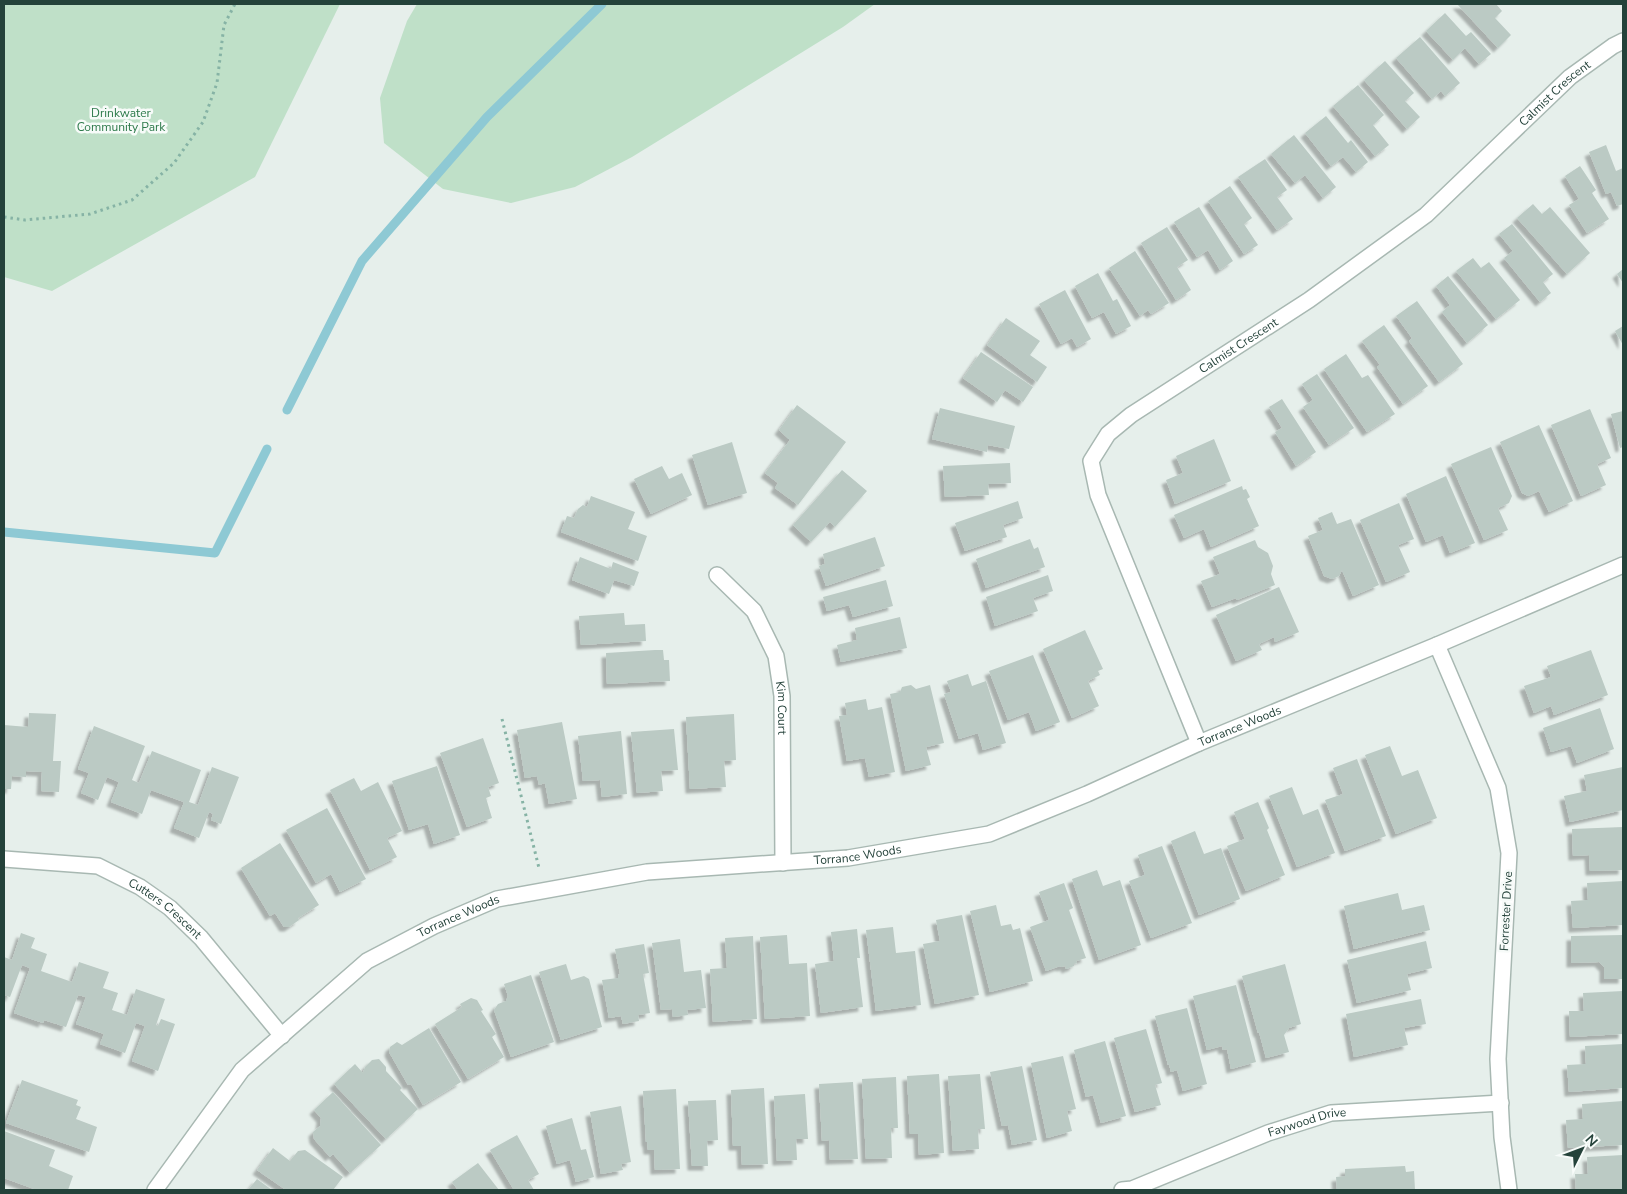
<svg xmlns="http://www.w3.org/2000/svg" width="1627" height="1194" font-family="'Nunito Sans',sans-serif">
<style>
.green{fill:#bfe0c8}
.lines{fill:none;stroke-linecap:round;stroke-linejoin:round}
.stream{stroke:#8ec9d4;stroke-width:9}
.building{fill:#bbcac4;filter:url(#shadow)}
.minor-casing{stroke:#a8b8b2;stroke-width:18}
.tertiary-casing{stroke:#a8b8b2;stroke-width:18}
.path{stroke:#86b3a5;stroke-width:3;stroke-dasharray:2.5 4;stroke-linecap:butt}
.minor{stroke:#fff;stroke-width:15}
.tertiary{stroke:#fff;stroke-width:15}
.labels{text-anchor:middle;stroke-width:5;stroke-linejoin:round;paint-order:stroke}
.street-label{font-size:12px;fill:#24423a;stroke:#f7fbf9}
.park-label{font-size:12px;fill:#2d7a4b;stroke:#f7fbf9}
</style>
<defs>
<filter id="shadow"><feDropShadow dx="-4.5" dy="4.5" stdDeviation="1" flood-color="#0004"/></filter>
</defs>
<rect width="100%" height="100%" fill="#e6efeb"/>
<g class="green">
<polygon points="4,4 340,4 255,177 52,291 4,277"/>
<polygon points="417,4 875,4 843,27 632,157 575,187 511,203 443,189 384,143 380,98 407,21"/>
</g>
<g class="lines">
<g class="stream">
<polyline points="287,410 362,261 487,117 602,4"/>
<polyline points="4,532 215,553 267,449"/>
</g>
</g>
<g class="building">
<polygon points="1457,4 1496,4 1502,11 1495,18 1511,35 1498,48"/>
<polygon points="1445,13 1466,36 1471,32 1491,54 1479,64 1465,48 1453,60 1426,31"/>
<polygon points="1420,37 1460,83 1445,96 1441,91 1432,99 1396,58"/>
<polygon points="1385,61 1414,93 1405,101 1420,117 1407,129 1364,80"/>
<polygon points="1358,85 1384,115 1373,125 1389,145 1375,156 1333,106"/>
<polygon points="1326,116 1348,143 1351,140 1368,162 1356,172 1343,157 1331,166 1305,133"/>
<polygon points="1294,135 1336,187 1323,198 1305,175 1295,183 1271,154"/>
<polygon points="1606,145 1616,171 1623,168 1623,204 1617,206 1611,192 1606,194 1589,152"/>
<polygon points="1265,159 1287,190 1277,197 1293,219 1277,230 1238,177"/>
<polygon points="1580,166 1596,190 1592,193 1609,219 1587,233 1569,205 1579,199 1565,176"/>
<polygon points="1230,186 1252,218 1244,224 1258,245 1244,254 1208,201"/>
<polygon points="1533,204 1542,214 1550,207 1590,253 1567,274 1517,218"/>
<polygon points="1199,207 1233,261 1220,270 1208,250 1197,257 1174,222"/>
<polygon points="1512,224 1553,274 1543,282 1551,293 1540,302 1504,258 1513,251 1499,234"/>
<polygon points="1167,227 1188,260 1177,267 1191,290 1176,300 1141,243"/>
<polygon points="1135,251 1169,303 1151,314 1148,310 1140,316 1109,268"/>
<polygon points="1473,258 1481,268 1489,262 1520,300 1496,319 1456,271"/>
<polygon points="1623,269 1623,283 1617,274"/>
<polygon points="1098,273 1113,301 1117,299 1131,326 1116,334 1104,312 1092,318 1075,286"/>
<polygon points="1448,276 1488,325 1467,343 1442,312 1450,305 1436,286"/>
<polygon points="1065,290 1091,339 1077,347 1072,338 1061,344 1039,304"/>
<polygon points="1417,301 1463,364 1439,382 1409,341 1412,338 1396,316"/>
<polygon points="1006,318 1040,341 1030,355 1047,367 1037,382 987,345"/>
<polygon points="1384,325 1428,386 1403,404 1377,367 1380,365 1362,341"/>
<polygon points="1623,326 1623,345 1615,331"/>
<polygon points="981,352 1033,387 1023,402 1005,390 997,402 963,378"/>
<polygon points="1346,354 1362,378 1368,375 1395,414 1367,432 1324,369"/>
<polygon points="1317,374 1354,428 1329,445 1303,407 1313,400 1302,384"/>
<polygon points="1282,399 1316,452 1296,466 1275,432 1282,428 1269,407"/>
<polygon points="797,405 846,442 798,505 775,488 778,483 765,473 790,440 779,430"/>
<polygon points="940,408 1015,426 1009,449 988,445 987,452 932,439"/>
<polygon points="1590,409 1611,458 1597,464 1606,485 1581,496 1551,425"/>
<polygon points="1623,411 1623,447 1620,448 1611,414"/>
<polygon points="1539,425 1573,501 1549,512 1539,491 1528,496 1522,493 1500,442"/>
<polygon points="1214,439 1231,481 1175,504 1166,480 1183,473 1176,456"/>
<polygon points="732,442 747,493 708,505 692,455"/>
<polygon points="1491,447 1512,496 1509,503 1498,508 1508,530 1484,540 1451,464"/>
<polygon points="1010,463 1011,483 988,484 989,495 945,497 943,466"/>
<polygon points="662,466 669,479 682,473 692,495 651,514 634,479"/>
<polygon points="842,470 867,491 835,527 830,522 811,542 793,525"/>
<polygon points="1446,476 1475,543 1450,553 1443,535 1426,542 1406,494"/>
<polygon points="1242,486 1243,490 1246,489 1250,497 1247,499 1259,526 1211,547 1204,529 1184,538 1174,515"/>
<polygon points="591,496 635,512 628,529 647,536 638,561 561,532 567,516 574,518 578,509 583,505 587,507"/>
<polygon points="1018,501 1023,518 1003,525 1007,537 965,551 955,523"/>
<polygon points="1399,503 1414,539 1398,545 1410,572 1386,582 1360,520"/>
<polygon points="1332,512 1337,524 1351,519 1379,585 1353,596 1342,570 1339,576 1332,579 1324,576 1308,536 1323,530 1318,518"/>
<polygon points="875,537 885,566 826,586 819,566 825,564 823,554"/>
<polygon points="1030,539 1034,549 1038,547 1045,567 986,588 976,559"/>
<polygon points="1255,540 1258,547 1268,553 1273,566 1271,574 1275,585 1237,600 1236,598 1212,607 1201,581 1220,574 1213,557"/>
<polygon points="580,557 611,569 613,562 639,572 634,586 614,580 609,594 572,580"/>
<polygon points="1048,575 1053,591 1033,598 1038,611 995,626 986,597"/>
<polygon points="886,580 893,606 853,617 849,605 827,611 823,597"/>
<polygon points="1279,587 1299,632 1275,642 1274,637 1259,644 1262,650 1236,661 1216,615"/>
<polygon points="624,613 625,625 645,624 646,641 581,645 579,616"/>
<polygon points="900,617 907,648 841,662 837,645 857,640 855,628"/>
<polygon points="1085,630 1103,669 1098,671 1100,675 1088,681 1099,706 1072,718 1043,649"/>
<polygon points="655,650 663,650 664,660 669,660 670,681 607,684 606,653"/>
<polygon points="1591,650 1608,695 1554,715 1551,706 1534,713 1524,686 1551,677 1547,666"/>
<polygon points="1033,655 1060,722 1036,731 1029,712 1008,720 989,671"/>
<polygon points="968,674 972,686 986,681 1006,743 983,750 978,733 959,739 944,694 951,692 947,681"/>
<polygon points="911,685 916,689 930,685 944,743 926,747 931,765 906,771 890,694 900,692 902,687"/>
<polygon points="866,699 868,710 882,707 895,772 869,777 865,758 847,761 839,716 847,715 845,703"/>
<polygon points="1600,708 1614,749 1577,763 1571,746 1551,752 1543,728"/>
<polygon points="29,713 56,714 53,761 61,761 59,792 41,791 42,772 26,771 26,777 12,776 11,789 4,789 4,725 28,727"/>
<polygon points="734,714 736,760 724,761 726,787 690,789 686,717"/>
<polygon points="562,722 577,799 549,804 545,783 539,785 537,776 525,778 517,730"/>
<polygon points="94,726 145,746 132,780 139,783 152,751 201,770 189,802 198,805 212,767 239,777 221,824 211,820 213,814 209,812 199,838 174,828 184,802 151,790 142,814 111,802 119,782 107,777 98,800 81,793 89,773 78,769"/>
<polygon points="674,729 678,770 661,771 663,791 637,793 631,732"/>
<polygon points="621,731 627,794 602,797 600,780 583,781 578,736"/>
<polygon points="483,738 499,783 488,787 491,796 486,798 492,818 467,827 440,753"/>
<polygon points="1390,746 1402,776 1418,770 1437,818 1396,834 1365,755"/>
<polygon points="1357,759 1386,836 1345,851 1325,800 1343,794 1333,768"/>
<polygon points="437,766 460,835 434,844 428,824 409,830 392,781"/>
<polygon points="1623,767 1623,810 1570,822 1564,796 1587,791 1584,775"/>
<polygon points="354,778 361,791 378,782 402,831 387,838 397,857 370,870 330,790"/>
<polygon points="1292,787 1303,815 1318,809 1335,853 1297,867 1269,796"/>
<polygon points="1258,802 1269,828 1267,830 1285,875 1246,891 1227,846 1245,839 1234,812"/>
<polygon points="327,808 366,879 340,892 331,874 316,883 286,830"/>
<polygon points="1623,827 1623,870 1590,871 1589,855 1573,856 1572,829"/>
<polygon points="1195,831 1204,854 1221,848 1240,899 1199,915 1171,841"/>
<polygon points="280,843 319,905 298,918 299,920 289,927 284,927 275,913 270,916 241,868"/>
<polygon points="1162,846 1192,923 1151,938 1129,881 1145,875 1138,855"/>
<polygon points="1097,870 1103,886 1120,880 1141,945 1099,960 1072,879"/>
<polygon points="1623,881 1623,925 1573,928 1571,901 1588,900 1587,883"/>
<polygon points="1064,883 1073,908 1069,910 1086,958 1076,961 1077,963 1074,964 1074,966 1066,969 1065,966 1061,967 1060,966 1046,971 1030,927 1049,920 1039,892"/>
<polygon points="1398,893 1402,910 1424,905 1430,930 1354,949 1344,906"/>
<polygon points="996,905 1001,926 1011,924 1013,930 1020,928 1033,981 990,992 970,911"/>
<polygon points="962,915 979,995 935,1004 923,944 940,941 936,920"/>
<polygon points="893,927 896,953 915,951 921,1005 876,1011 866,930"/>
<polygon points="857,929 860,958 857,958 863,1007 821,1013 815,964 834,961 831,932"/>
<polygon points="21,933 35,938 31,948 47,954 41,971 72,982 79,962 109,972 103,988 118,993 112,1010 127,1015 136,989 165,999 156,1025 158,1026 161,1019 175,1024 158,1071 132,1061 145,1026 136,1023 125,1053 100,1044 104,1034 76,1024 86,997 78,995 66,1027 44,1020 43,1023 14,1013 30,968 22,965 10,997 4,995 4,957 12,960"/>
<polygon points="787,935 789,964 807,963 810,1016 765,1019 760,937"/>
<polygon points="1623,935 1623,979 1604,979 1604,967 1599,962 1571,963 1571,936"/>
<polygon points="753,936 757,1019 713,1022 710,969 727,968 725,938"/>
<polygon points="680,939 684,972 701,970 706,1008 687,1010 688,1015 673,1017 672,1009 661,1010 652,943"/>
<polygon points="1426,941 1432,968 1407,974 1411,990 1357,1003 1347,960"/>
<polygon points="644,944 649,973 643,974 650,1013 638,1015 639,1021 623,1024 621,1016 609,1018 602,980 618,978 618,975 620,974 615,949"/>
<polygon points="566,964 571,980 584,976 589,979 602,1027 561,1040 539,972"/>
<polygon points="1285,964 1301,1024 1289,1028 1284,1035 1289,1052 1266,1058 1259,1032 1258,1033 1242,976"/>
<polygon points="531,975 554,1042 511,1057 494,1010 498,1004 506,1001 508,996 504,984"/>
<polygon points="1236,985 1256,1062 1231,1069 1227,1049 1223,1050 1222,1046 1207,1050 1193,996"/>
<polygon points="1623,991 1623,1034 1570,1037 1569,1011 1584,1011 1583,993"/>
<polygon points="471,998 477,1000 483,1010 481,1011 496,1034 492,1037 504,1057 468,1079 435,1024 462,1007 460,1004"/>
<polygon points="1421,999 1426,1024 1404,1028 1408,1045 1354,1057 1346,1014"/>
<polygon points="1187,1008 1207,1084 1183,1091 1177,1070 1171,1072 1169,1064 1168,1065 1155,1016"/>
<polygon points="429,1028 461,1082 423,1105 411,1084 408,1085 389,1052 390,1047 397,1042 402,1045"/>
<polygon points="1146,1029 1162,1083 1155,1085 1161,1105 1135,1112 1114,1038"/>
<polygon points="1105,1041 1126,1116 1101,1123 1093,1095 1086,1097 1074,1050"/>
<polygon points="1623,1044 1623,1088 1569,1092 1567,1065 1586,1064 1585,1046"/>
<polygon points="1063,1056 1076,1109 1067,1111 1072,1131 1047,1138 1031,1063"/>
<polygon points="379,1059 386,1067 386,1071 402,1088 400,1090 418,1109 386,1139 334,1084 355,1064 363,1073 365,1067 372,1060"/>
<polygon points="1022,1066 1037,1140 1012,1145 1008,1125 1002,1126 990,1072"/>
<polygon points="939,1074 944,1153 919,1155 918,1134 910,1134 907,1076"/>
<polygon points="980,1074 985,1129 978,1129 979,1149 953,1151 948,1076"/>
<polygon points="896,1077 898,1128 891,1128 892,1158 866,1159 862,1079"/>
<polygon points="22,1080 78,1100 76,1105 81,1107 76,1119 97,1127 89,1152 6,1123"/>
<polygon points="853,1082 858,1159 830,1160 829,1140 822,1141 819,1084"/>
<polygon points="764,1088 768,1164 742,1165 741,1146 733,1146 731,1090"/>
<polygon points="676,1089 680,1169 655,1170 654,1150 648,1150 647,1142 646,1142 643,1091"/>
<polygon points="333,1092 381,1145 350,1173 333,1154 330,1157 314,1139 313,1132 320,1126 321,1118 314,1110"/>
<polygon points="805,1094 808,1139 796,1139 797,1160 777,1161 774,1096"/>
<polygon points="716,1100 718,1140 707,1141 708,1166 692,1166 688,1101"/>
<polygon points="1623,1101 1623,1145 1568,1148 1566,1120 1583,1119 1582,1104"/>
<polygon points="621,1106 631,1162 621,1164 623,1170 601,1174 590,1112"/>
<polygon points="572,1118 581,1150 586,1149 594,1177 576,1182 570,1160 557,1164 546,1126"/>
<polygon points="4,1131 55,1150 49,1166 73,1176 68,1190 37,1190 4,1178"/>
<polygon points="517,1135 539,1174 528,1180 534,1190 514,1190 490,1150"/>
<polygon points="273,1148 290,1161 298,1151 305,1150 343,1177 333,1190 286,1190 257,1170"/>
<polygon points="1623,1155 1623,1190 1576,1190 1575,1174 1588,1174 1587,1157"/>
<polygon points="478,1163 499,1190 458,1190 452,1182"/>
<polygon points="1405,1166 1406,1172 1414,1171 1415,1190 1337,1190 1336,1177 1345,1176 1345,1169"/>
<polygon points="257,1179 272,1190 248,1190"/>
</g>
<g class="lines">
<defs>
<g id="minor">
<path id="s1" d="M717,575L754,611L776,656L782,696L783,863"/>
<polyline points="1437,645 1498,788 1509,853 1498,1059 1502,1137 1509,1190"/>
<path id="s2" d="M1199,743L1098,495L1091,461L1108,434L1131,415L1309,300L1426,215L1570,77L1613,46L1623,41"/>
<path id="s3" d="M4,859L98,866L140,887L170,908L201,938L282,1036"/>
<path id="s4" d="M1122,1190L1132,1189L1268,1133L1331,1113L1501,1103"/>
</g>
<g id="tertiary">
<path id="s5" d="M155,1190L242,1070L367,961L434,926L497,899L647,872L848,858L989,834L1087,794L1199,743L1437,645L1623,565"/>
</g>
</defs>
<use href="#minor" class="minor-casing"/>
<use href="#tertiary" class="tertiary-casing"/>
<g class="path">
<polyline points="4,217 25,220 90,214 132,200 174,163 203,122 217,83 224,25 235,4"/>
<polyline points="502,719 539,868"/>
</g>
<use href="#minor" class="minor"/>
<use href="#tertiary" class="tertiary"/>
</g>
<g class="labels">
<g class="street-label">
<text dy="4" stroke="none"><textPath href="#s2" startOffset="898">Calmist Crescent</textPath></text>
<text dy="4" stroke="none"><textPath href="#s2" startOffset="492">Calmist Crescent</textPath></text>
<text dy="4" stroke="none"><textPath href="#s1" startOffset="154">Kim Court</textPath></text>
<text dy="4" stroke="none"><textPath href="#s5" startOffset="1228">Torrance Woods</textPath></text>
<text dy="4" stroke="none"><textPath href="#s5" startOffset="822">Torrance Woods</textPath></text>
<text dy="4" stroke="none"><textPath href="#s3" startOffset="174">Cutters Crescent</textPath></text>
<text transform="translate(1506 911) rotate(-87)" y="4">Forrester Drive</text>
<text dy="4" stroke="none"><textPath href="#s5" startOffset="416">Torrance Woods</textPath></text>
<text dy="4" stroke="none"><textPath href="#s4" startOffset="198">Faywood Drive</textPath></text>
</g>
<g class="park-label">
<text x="121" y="117">Drinkwater<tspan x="121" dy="14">Community Park</tspan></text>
</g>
</g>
<rect width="1627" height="1194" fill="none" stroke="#24423a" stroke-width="10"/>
<g transform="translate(1582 1149) rotate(48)" stroke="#f7fbf9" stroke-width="4" paint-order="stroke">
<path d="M0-4L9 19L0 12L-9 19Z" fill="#24423a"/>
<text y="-8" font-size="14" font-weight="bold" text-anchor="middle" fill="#24423a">N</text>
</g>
</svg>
